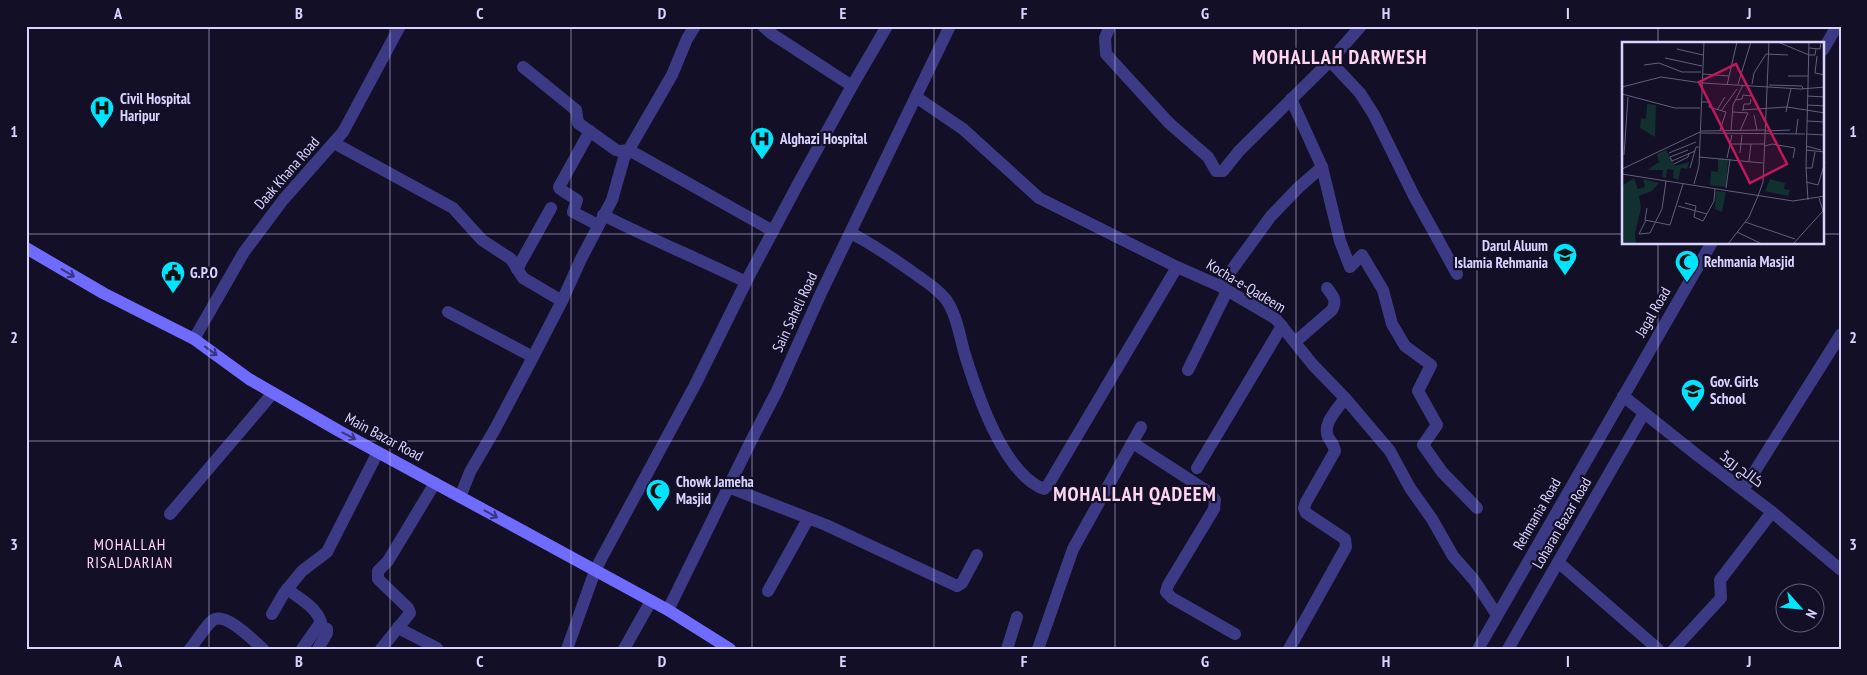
<svg xmlns="http://www.w3.org/2000/svg" width="1867" height="675" font-family="'PT Sans Narrow',Cairo,sans-serif">
<style>
.lines{fill:none;stroke-linecap:round;stroke-linejoin:round}
.minor{stroke:#3d3a85;stroke-width:12}
.tertiary{stroke:#3d3a85;stroke-width:12}
.secondary{stroke:#6f6bff;stroke-width:12}
.oneway{stroke:#38347d}
.grid{fill:none;stroke:#d9d4ff;stroke-width:1;stroke-opacity:0.55}
.labels{text-anchor:middle;stroke-width:4.5;stroke-linejoin:round;paint-order:stroke}
.poi-label{font-size:15px;font-weight:bold;fill:#d9d4ff;stroke:#130f26;text-anchor:start}
.street-label{font-size:15px;fill:#d9d4ff;stroke:#130f26}
.neighbourhood-label{font-size:16px;letter-spacing:1px;fill:#ffd6f0;stroke:#130f26}
.district-label{font-size:20px;font-weight:bold;letter-spacing:1px;fill:#ffd6f0;stroke:#130f26}
.inset-road{fill:none;stroke:#625e7d;stroke-width:1}
.view{fill:#c2185b;fill-opacity:0.15;stroke:#c2185b;stroke-width:2.5}
.inset-edge{fill:none;stroke:#d9d4ff;stroke-width:2.5}
.neatline{fill:none;stroke:#d9d4ff;stroke-width:2}
.grid-label{font-size:16px;text-anchor:middle;font-weight:bold;fill:#d9d4ff}
</style>
<rect width="100%" height="100%" fill="#130f26"/>
<g class="lines">
<g class="minor">
<polyline points="763,26 772,34 852,86"/>
<polyline points="1110,26 1105,38 1106,54 1169,123 1208,157 1216,171 1223,171 1239,151 1330,61 1361,26"/>
<polyline points="1330,61 1360,93 1374,115 1414,196 1457,274"/>
<polyline points="523,67 576,110 578,123 616,150 620,151 629,150 773,231"/>
<polyline points="916,97 963,129 1039,198 1177,267 1220,286 1276,319 1313,365 1345,398 1390,451 1410,488 1432,519 1453,556 1474,580 1497,615"/>
<polyline points="1291,99 1322,167 1340,241 1350,267 1362,255 1383,290 1392,324 1405,346 1431,365 1418,391 1437,425 1423,445 1442,472 1477,508"/>
<polyline points="590,131 559,187 560,189 577,200 573,212 598,225"/>
<polyline points="334,143 453,208 482,240 511,259 523,278 562,301"/>
<path d="M603,215C650,239 699,259 746,282"/>
<path d="M851,233C875,246 896,260 918,276C928,283 940,291 947,301C958,318 960,340 966,358C978,396 1004,474 1044,489L1048,485L1177,267"/>
<polyline points="517,269 551,208"/>
<polyline points="1220,286 1271,216 1298,188 1322,167"/>
<polyline points="448,312 533,357"/>
<polyline points="194,339 244,252 283,200 343,132 400,26"/>
<path d="M1295,342L1332,310C1337,301 1334,297 1327,288"/>
<polyline points="1188,370 1227,291"/>
<polyline points="1623,396 1697,455 1772,512 1841,570"/>
<polyline points="1133,443 1210,493 1215,500 1214,509 1168,585 1166,592 1172,598 1235,634"/>
<polyline points="1197,468 1282,326"/>
<polyline points="728,487 826,525 957,586 962,583 977,555"/>
<polyline points="1743,490 1841,334"/>
<polyline points="460,497 470,472 495,429 533,357 562,301 581,259 612,200 624,158 672,75 687,39 695,26"/>
<polyline points="170,514 273,393"/>
<polyline points="1558,562 1658,649"/>
<path d="M287,589C299,598 316,607 321,622L302,649"/>
<polyline points="768,591 808,519"/>
<polyline points="668,610 752,439 777,391 821,293 950,26"/>
<polyline points="272,614 284,593 302,571 327,552 378,452"/>
<polyline points="398,627 400,629 437,648"/>
<path d="M190,649C196,642 206,625 213,620C226,612 253,640 263,649"/>
<polyline points="318,649 327,633 327,629 320,626"/>
<polyline points="381,649 410,613 408,608 378,579 378,571 388,561 435,483"/>
<polyline points="567,649 595,571 601,559 695,385 749,276 798,184 852,86 887,26"/>
<polyline points="624,649 651,601"/>
<polyline points="1007,649 1017,617"/>
<polyline points="1038,649 1073,549 1141,427"/>
<path d="M1289,649L1346,547L1345,539L1306,513L1304,508L1306,502L1335,451C1334,445 1331,442 1328,437C1322,423 1338,409 1345,398"/>
<polyline points="1508,649 1644,413"/>
<polyline points="1674,649 1721,598 1720,580 1772,512"/>
</g>
<g class="tertiary">
<polyline points="1823,50 1837,26"/>
<polyline points="1478,649 1711,244"/>
</g>
<polyline class="secondary" points="26,248 103,293 194,339 249,379 339,431 668,610 730,649"/>
</g>
<defs><path id="oneway-shaft" d="M-6 0H5M1.5-3L5.5 0L1.5 3" fill="none" stroke-width="1.6" stroke-linecap="round" stroke-linejoin="round" transform="scale(1.25)"/></defs>
<g class="oneway">
<use href="#oneway-shaft" transform="translate(68 273) rotate(31)"/>
<use href="#oneway-shaft" transform="translate(211 351) rotate(36)"/>
<use href="#oneway-shaft" transform="translate(349 436) rotate(28)"/>
<use href="#oneway-shaft" transform="translate(491 514) rotate(29)"/>
</g>
<path class="grid" d="M209,26V649M390,26V649M571,26V649M752,26V649M934,26V649M1115,26V649M1296,26V649M1477,26V649M1658,26V44M26,234H1623M1823,234H1841M1658,244V649M26,441H1841"/>
<defs>
<symbol id="hospital-pin" viewBox="-11 -11 22 30"><path d="M0 17L-7.5 6A9.5 9.5 0 1 1 7.5 6Z" fill="#00e5ff" stroke="#130f26"/><path d="M-5-5h3v3.5h4V-5h3V5h-3V1.5h-4V5h-3Z" fill="#111"/></symbol>
<symbol id="school-pin" viewBox="-11 -11 22 30"><path d="M0 17L-7.5 6A9.5 9.5 0 1 1 7.5 6Z" fill="#00e5ff" stroke="#130f26"/><path d="M0-5L7-2L0 1L-7-2ZM-4 1L0 2.5L4 1V4Q0 6-4 4Z" fill="#111"/></symbol>
<symbol id="mosque-pin" viewBox="-11 -11 22 30"><path d="M0 17L-7.5 6A9.5 9.5 0 1 1 7.5 6Z" fill="#00e5ff" stroke="#130f26"/><path d="M3.5-4.9A6 6 0 1 0 3.5 4.9A5 5 0 1 1 3.5-4.9Z" fill="#111"/></symbol>
<symbol id="civic-pin" viewBox="-11 -11 22 30"><path d="M0 17L-7.5 6A9.5 9.5 0 1 1 7.5 6Z" fill="#00e5ff" stroke="#130f26"/><path d="M-.6-6.5H3V-4.5H.6V-3L4-1V1h2V6H-6V1h2V-1L-.6-3ZM-1.2 2.5V6h2.4V2.5Z" fill="#111"/></symbol>
</defs>
<g fill-rule="evenodd">
<use href="#hospital-pin" x="88" y="94" width="28" height="38"/>
<use href="#hospital-pin" x="748" y="125" width="28" height="38"/>
<use href="#school-pin" x="1551" y="241" width="28" height="38"/>
<use href="#mosque-pin" x="1673" y="248" width="28" height="38"/>
<use href="#civic-pin" x="159" y="259" width="28" height="38"/>
<use href="#school-pin" x="1679" y="377" width="28" height="38"/>
<use href="#mosque-pin" x="644" y="477" width="28" height="38"/>
</g>
<g class="labels">
<g class="poi-label">
<text x="120" y="104">Civil Hospital<tspan x="120" dy="17">Haripur</tspan></text>
<text x="780" y="144">Alghazi Hospital</text>
<text x="1548" y="251" text-anchor="end">Darul Aluum<tspan x="1548" dy="17">Islamia Rehmania</tspan></text>
<text x="1704" y="267">Rehmania Masjid</text>
<text x="190" y="278">G.P.O</text>
<text x="1710" y="387">Gov. Girls<tspan x="1710" dy="17">School</tspan></text>
<text x="676" y="487">Chowk Jameha<tspan x="676" dy="17">Masjid</tspan></text>
</g>
<g class="street-label">
<text transform="translate(287 173) rotate(-49)" y="5">Daak Khana Road</text>
<text transform="translate(1246 286) rotate(31)" y="5">Kocha-e-Qadeem</text>
<text transform="translate(795 312) rotate(-65)" y="5">Sain Saheli Road</text>
<text transform="translate(1653 312) rotate(-60)" y="5">Jagal Road</text>
<text transform="translate(384 437) rotate(28)" y="5">Main Bazar Road</text>
<text transform="translate(1742 469) rotate(37)" y="5">کالج روڈ</text>
<text transform="translate(1537 514) rotate(-60)" y="5">Rehmania Road</text>
<text transform="translate(1562 523) rotate(-60)" y="5">Loharan Bazar Road</text>
</g>
<g class="neighbourhood-label">
<text x="130" y="550">MOHALLAH<tspan x="130" dy="18">RISALDARIAN</tspan></text>
</g>
<g class="district-label">
<text x="1340" y="64">MOHALLAH DARWESH</text>
<text x="1135" y="501">MOHALLAH QADEEM</text>
</g>
</g>
<g transform="translate(1622 42)">
<rect width="202" height="202" fill="#130f26"/>
<path d="M25,62L34,63L33,95L18,86L19,76L24,77ZM44,108L53,124L67,120L65,127L59,126L56,138L51,136L52,128L45,127L44,136L40,135L41,128H25L37,120L35,112ZM96,116L106,117L104,145L88,143L89,129L96,130ZM12,136L16,147L23,145L21,137L37,141L30,149L17,154L19,166L13,191L14,202H1L0,144ZM148,137L163,141L162,147L168,148L166,154L143,149ZM94,149L104,150L100,170L93,167Z" fill="#12302f"/>
<path class="inset-road" d="M156,0L187,13H193L194,7M187,6L198,7L199,0M55,7L81,13M195,14L193,31L203,33M43,16L80,24M22,23L37,21L60,30H79M81,32L107,34M166,34H186M81,41L179,47L203,45M116,42L129,0M130,42L132,31L144,12L166,13M105,43L115,0M147,43L180,44L181,47M0,45L39,35L80,41M0,52L53,66H78M185,54L203,55M113,58L120,57L121,53L131,54M79,60H88L87,65L104,70L98,88M186,63L203,64M95,68L103,55M120,68L165,65L203,71M121,68L122,62H128L129,57M99,69L115,47M111,70L126,71L118,89M164,70L169,46M132,73L135,88M185,79L203,80M79,89L143,88M109,89L111,63L121,43M143,89L168,88M79,91L183,92M174,92L176,77M184,92L203,93M108,102H143M143,104L150,102L173,106L171,116M184,104L199,108M66,108L48,115L50,119L73,109M184,108L203,110M47,111L74,100M118,111L120,93M2,113L6,55M77,115L141,121M105,116L110,93M127,119L129,102M52,122L66,115L67,111M68,126L74,105H77M184,126H190L193,110M0,127L78,90M0,132L171,159L203,154M184,140L196,143L203,120M72,142L77,124L82,0M104,146L108,117M136,154L141,140L147,0M186,158L184,126L187,0M63,161L74,164L72,175L81,179L92,159L93,147M56,164L85,172M25,166L23,178L48,183L61,142M24,178L17,192L28,191L40,167L44,139M123,180L173,197M115,190L140,202M106,202L127,175L136,154M171,202L201,169L197,156"/>
<path class="view" d="M114,22L165,122L128,141L77,40Z"/>
<rect width="202" height="202" class="inset-edge"/>
</g>
<rect width="1867" height="675" fill="none" stroke="#130f26" stroke-width="55"/>
<g transform="translate(1800 608) rotate(117)"><circle r="24" fill="#130f26" stroke="#625e7d"/>
<path d="M0-4L9 19L0 12L-9 19Z" fill="#00e5ff"/>
<text y="-8" font-size="14" font-weight="bold" text-anchor="middle" fill="#d9d4ff">N</text>
</g>
<rect x="28" y="28" width="1812" height="620" class="neatline"/>
<g class="grid-label">
<text x="118" y="19">A</text>
<text x="299" y="19">B</text>
<text x="480" y="19">C</text>
<text x="662" y="19">D</text>
<text x="843" y="19">E</text>
<text x="1024" y="19">F</text>
<text x="1205" y="19">G</text>
<text x="1386" y="19">H</text>
<text x="1568" y="19">I</text>
<text x="1749" y="19">J</text>
<text x="14" y="137">1</text>
<text x="1853" y="137">1</text>
<text x="14" y="343">2</text>
<text x="1853" y="343">2</text>
<text x="14" y="550">3</text>
<text x="1853" y="550">3</text>
<text x="118" y="667">A</text>
<text x="299" y="667">B</text>
<text x="480" y="667">C</text>
<text x="662" y="667">D</text>
<text x="843" y="667">E</text>
<text x="1024" y="667">F</text>
<text x="1205" y="667">G</text>
<text x="1386" y="667">H</text>
<text x="1568" y="667">I</text>
<text x="1749" y="667">J</text>
</g>
</svg>
